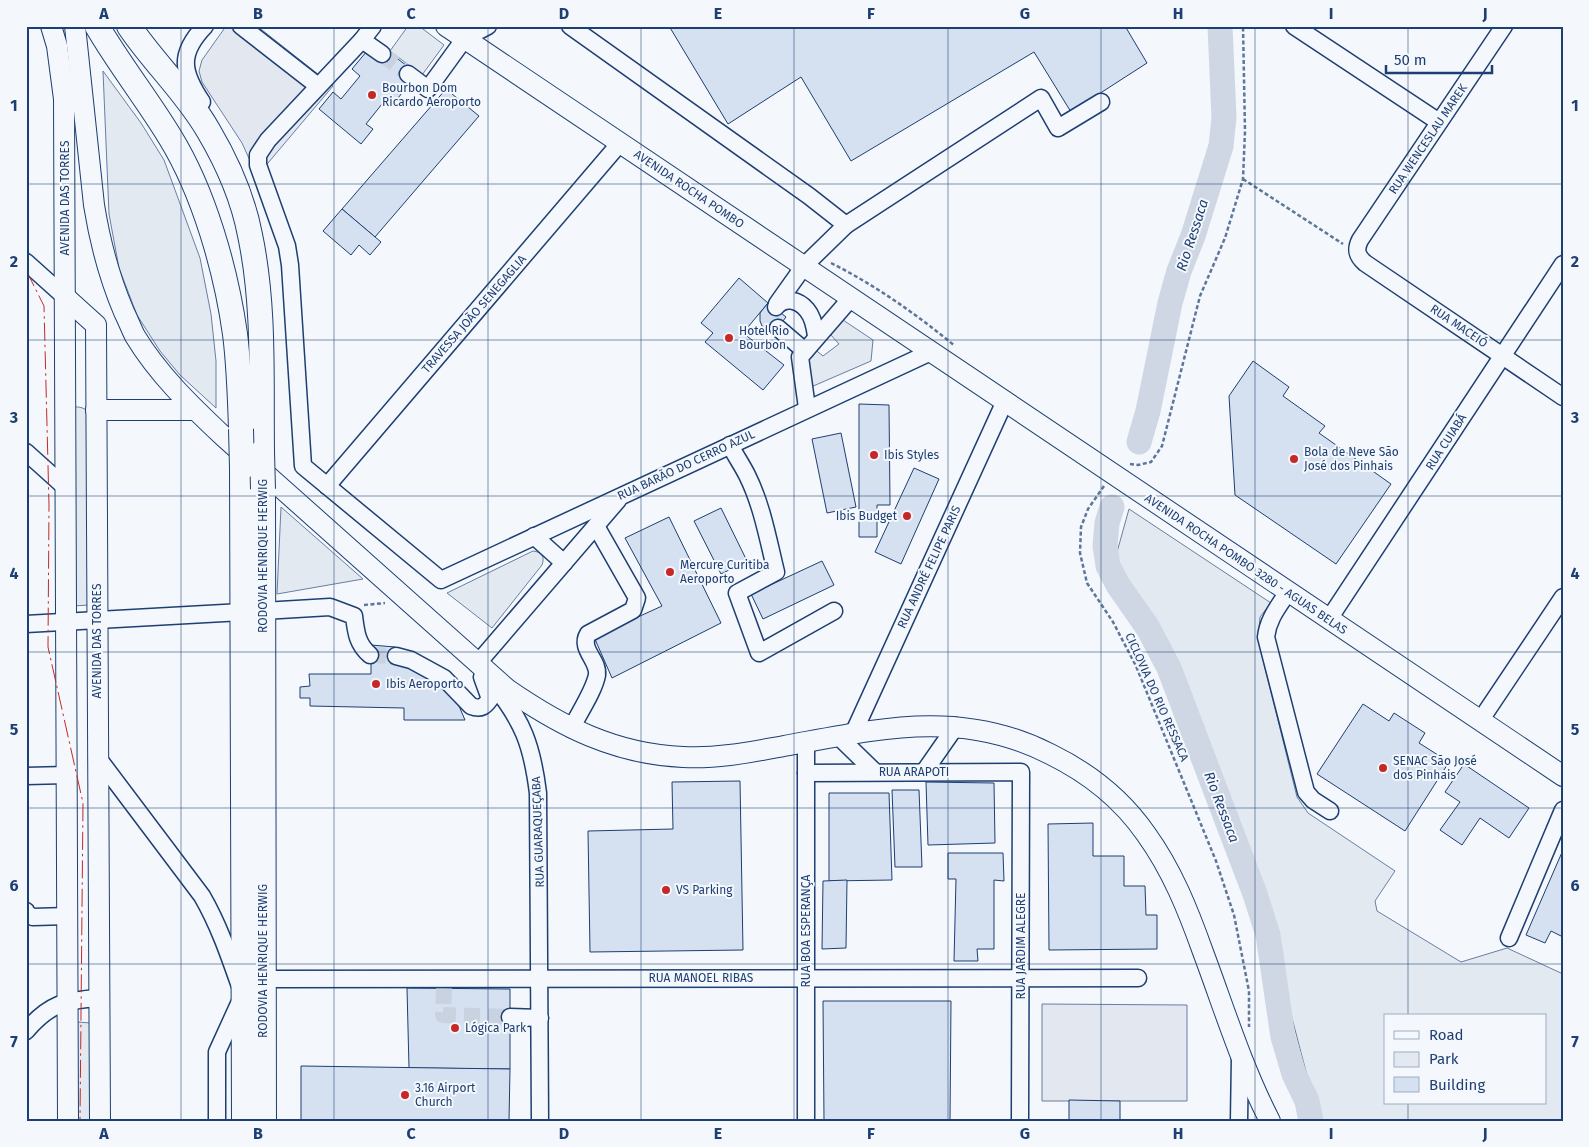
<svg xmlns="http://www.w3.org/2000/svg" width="1589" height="1147" font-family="'Fira Sans',sans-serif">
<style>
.green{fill:#e3e9f0;stroke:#687fa3;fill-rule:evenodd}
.parking{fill:#e3e8f0;stroke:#687fa3}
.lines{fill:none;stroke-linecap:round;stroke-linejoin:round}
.river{stroke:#cfd7e4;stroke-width:25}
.building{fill:#d5e0f0;stroke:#1d3f73}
.minor-tunnel{stroke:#c9d2e0;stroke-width:16;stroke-dasharray:16 8;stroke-linecap:butt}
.minor-casing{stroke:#1d3f73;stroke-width:19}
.major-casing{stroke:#1d3f73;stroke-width:22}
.highway-casing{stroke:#1d3f73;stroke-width:26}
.path{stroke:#5e769c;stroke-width:2.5;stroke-dasharray:4 2.5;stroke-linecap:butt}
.minor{stroke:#f4f7fb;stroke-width:16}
.major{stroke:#f4f7fb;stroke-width:20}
.highway{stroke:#f4f7fb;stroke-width:24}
.highway-bridge-casing{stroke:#1d3f73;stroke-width:26;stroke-linecap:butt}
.highway-bridge{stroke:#f4f7fb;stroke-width:24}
.power{stroke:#c62828;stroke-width:1;stroke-dasharray:18 4 2.5 4;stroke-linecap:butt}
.grid{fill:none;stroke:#1d3f73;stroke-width:1;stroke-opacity:0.55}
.poi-dot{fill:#c62828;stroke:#f4f7fb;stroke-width:2}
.labels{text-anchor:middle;stroke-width:4;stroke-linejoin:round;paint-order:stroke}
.poi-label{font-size:12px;fill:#1d3f73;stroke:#f4f7fb;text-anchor:start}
.street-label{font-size:12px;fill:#1d3f73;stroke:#f4f7fb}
.water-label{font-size:14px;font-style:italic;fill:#1d3f73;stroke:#f4f7fb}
.neatline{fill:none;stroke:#1d3f73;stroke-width:2}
.grid-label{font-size:16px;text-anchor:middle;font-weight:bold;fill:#1d3f73}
</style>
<rect width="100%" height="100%" fill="#f4f7fb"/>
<g class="green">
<polygon points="408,26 419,26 444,45 422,75 390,51"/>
<polygon points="103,71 141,123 164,160 200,258 211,314 216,361 216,408 180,375 160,351 137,315 119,268 109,214"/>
<polygon points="843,320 873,340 871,361 811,387 808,353 813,348 823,356 839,344 830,334"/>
<path d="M70,407C77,407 83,406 88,412L91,605L71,606Z"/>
<polygon points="281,507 363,579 277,594"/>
<path d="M1129,509L1271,603L1260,617L1258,640L1297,797L1308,813L1395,871L1375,901L1377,911L1461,962L1507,948L1563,974V1121H1319L1282,980L1268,906L1176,668L1159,635L1118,572L1117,552ZM1385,1016H1545V1103H1385Z"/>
<path d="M533,551C542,552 545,557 542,565L492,628L447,593Z"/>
<polygon points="77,1022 91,1023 92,1121 76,1121"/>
</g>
<g class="parking">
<polygon points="221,26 257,26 333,86 257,176 242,143 202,82 199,71 202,60 224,29"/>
<polygon points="1042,1004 1187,1005 1187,1101 1042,1101"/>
</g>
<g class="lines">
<g class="river">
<polyline points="1139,442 1148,411 1170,303 1179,271 1193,236 1221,146 1224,118 1220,26"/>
<polyline points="1112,507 1107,523 1105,546 1108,566 1118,585 1148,628 1169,668 1255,894 1268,935 1283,1037 1294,1074 1307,1101 1311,1121"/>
</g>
</g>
<g class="building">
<polygon points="669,26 1125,26 1147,63 1071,112 1034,52 851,161 801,77 728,124"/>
<polygon points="386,50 411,69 410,82 393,105 386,99 366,124 373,129 361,144 319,109 333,92 341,99 360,76 352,69 367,51"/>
<polygon points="446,89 479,116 375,237 342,209"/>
<polygon points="342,209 381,242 370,255 359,245 351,255 323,231"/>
<polygon points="739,278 768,303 743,333 784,365 763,390 705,342 713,333 701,323"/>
<polygon points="768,303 786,317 773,334 762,326 760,321 760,313"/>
<polygon points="1253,361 1289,387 1283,396 1325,426 1319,433 1391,484 1336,564 1235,495 1229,396"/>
<polygon points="859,404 889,405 890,505 877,505 877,537 859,537"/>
<polygon points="841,433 856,507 827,513 812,439"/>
<polygon points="914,468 939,479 901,564 875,552"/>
<polygon points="721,508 747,561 721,574 694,521"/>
<polygon points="669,517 721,623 612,678 594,637 662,606 625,538"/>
<polygon points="822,561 834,585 763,619 751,594"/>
<polygon points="371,645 395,647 395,663 419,670 441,682 456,699 465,720 404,720 404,708 310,706 310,698 300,698 300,687 310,686 309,674 371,674"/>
<polygon points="1363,704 1389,721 1394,713 1425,733 1419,743 1449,762 1405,831 1317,774"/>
<polygon points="1464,764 1529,808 1509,838 1480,818 1462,845 1440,830 1460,802 1445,792"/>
<polygon points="740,781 743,950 590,952 588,831 673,829 672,782"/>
<polygon points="926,782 994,783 995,843 928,845"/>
<polygon points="892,790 919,790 922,867 895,867"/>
<polygon points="829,793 889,793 892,880 829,881"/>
<polygon points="1093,823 1093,856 1124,856 1124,886 1145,886 1146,915 1157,915 1157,949 1049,950 1048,824"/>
<polygon points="1563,850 1563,937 1551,931 1545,943 1526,935"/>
<polygon points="948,853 1003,853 1004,881 994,880 994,949 977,949 978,961 954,961 956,879 948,879"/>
<polygon points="847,880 846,948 822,949 823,881"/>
<polygon points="407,988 510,989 510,1069 409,1068"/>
<polygon points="823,1001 951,1001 950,1121 824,1121"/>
<polygon points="301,1066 510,1069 509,1121 301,1121"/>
<polygon points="1069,1100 1120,1101 1120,1121 1069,1121"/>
</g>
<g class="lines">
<g class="minor-tunnel">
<polyline points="382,54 408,74"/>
<polyline points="370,655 396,656"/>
<polyline points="444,988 443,1015 510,1017"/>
</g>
<defs>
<g id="minor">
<polyline points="241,26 318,86"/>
<polyline points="373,26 362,40 382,54"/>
<polyline points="570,26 809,196 846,225 804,266 777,304"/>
<polyline points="1294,26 1439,122"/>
<path d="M1504,26L1360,240C1355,250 1357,256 1365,263L1563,397"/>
<polyline points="362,40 268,140 258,155 258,165 287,246 290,265 303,466 441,580 931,352"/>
<polyline points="408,74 428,89 465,38 488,26"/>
<path d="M202,102C182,72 178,54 205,26"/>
<polyline points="846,225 1041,98 1058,128 1101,102"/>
<polyline points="26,262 65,297"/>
<path d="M776,307C784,296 799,300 807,310C813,317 815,328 816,336"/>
<polyline points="778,328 805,351"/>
<polyline points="807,408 800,357 851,298"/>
<path d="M730,445C735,455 742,465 747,475C762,505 768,539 776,572L737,593L759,653L834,611"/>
<polyline points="26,452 66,488"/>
<polyline points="327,486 620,143"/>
<polyline points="534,536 564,563"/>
<path d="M1288,592C1278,607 1268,619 1266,637L1306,792L1313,800L1330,811"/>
<path d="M263,611L330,607L354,616C356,632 357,644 370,655"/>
<polyline points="1329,619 1563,264"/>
<polyline points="26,624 242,612"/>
<path d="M396,656L411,660L444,678L471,706C481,710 485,706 490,699L482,677"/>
<polyline points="477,664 618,500"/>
<path d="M492,683C523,721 532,745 538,793L540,1121"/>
<polyline points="1480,721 1563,597"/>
<path d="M571,729C579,713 594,691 597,675C599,660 579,649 588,634L633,610L637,598L596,526"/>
<polyline points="853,734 1005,401"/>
<polyline points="838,736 875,772"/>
<path d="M98,758L202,896C220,927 231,961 243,995L217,1052V1121"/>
<polyline points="924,772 956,726"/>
<polyline points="806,773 1021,772 1020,1121"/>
<polyline points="26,776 67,775"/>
<polyline points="26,911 27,914 33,917 68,916"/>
<polyline points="1509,938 1563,810"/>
<polyline points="263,979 1138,978"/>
<polyline points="510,1017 540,1018"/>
<path d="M26,1031C49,1004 65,1000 99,998"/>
<polyline points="806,1121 806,742"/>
<polyline points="1239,1121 1240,1057"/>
</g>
<g id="major">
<polyline points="51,26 57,46 64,99 68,1121"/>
<path d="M75,26L94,205C100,242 109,277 124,312C128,320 131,328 135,336C158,374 190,405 223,436L507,689C562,727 615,754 683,757C717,759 751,752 784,746C878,729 960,708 1050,754C1089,773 1121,798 1146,834C1172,870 1188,910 1203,952C1224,1008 1242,1067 1270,1121"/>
<polyline points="446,26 1563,776"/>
<polyline points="65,297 96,325 100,1121"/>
<polyline points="96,410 195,410"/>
</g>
<g id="highway">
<path d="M97,26C119,64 147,99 170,137C204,192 226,270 235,334C239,365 240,397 241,429"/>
<path d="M129,26C153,62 186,92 208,130C227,162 243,198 250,235C265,306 261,380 262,452"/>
<polyline points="242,468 244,1121"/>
<polyline points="263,489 264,1121"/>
</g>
</defs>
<use href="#minor" class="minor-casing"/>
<use href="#major" class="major-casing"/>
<use href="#highway" class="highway-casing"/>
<g class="path">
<polyline points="1243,179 1343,244"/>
<path d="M831,263C875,285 916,314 955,346"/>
<polyline points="1130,464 1138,465 1151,462 1162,446 1200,296 1225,238 1243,179 1245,131 1243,26"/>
<polyline points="1104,486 1088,509 1081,527 1080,553 1087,583 1113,622 1136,666 1216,861 1234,915 1249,991 1249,1027"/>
<polyline points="364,605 385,603"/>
</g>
<use href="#minor" class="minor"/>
<use href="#major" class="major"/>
<use href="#highway" class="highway"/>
<defs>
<g id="highway-bridge">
<polyline points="241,429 242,468"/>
<polyline points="262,452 263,489"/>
</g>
</defs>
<use href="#highway-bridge" class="highway-bridge-casing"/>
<use href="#highway-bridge" class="highway-bridge"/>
<polyline class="power" points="26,270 44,306 49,505 48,647 83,803 80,1121"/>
</g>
<path class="grid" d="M181,26V1121M334,26V1121M488,26V1121M641,26V1121M794,26V1121M948,26V1121M1101,26V1121M1255,26V1121M1408,26V1016M26,184H1563M26,340H1563M26,496H1563M26,652H1563M26,808H1563M26,964H1563M1408,1103V1121"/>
<g class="poi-dot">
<circle cx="372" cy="95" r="5"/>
<circle cx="729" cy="338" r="5"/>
<circle cx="874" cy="455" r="5"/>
<circle cx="1294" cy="459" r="5"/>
<circle cx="907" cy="516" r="5"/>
<circle cx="670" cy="572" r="5"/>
<circle cx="376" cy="684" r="5"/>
<circle cx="1383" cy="768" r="5"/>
<circle cx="666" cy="890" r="5"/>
<circle cx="455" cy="1028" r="5"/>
<circle cx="405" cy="1095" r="5"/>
</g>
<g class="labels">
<g class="poi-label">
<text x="382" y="92">Bourbon Dom<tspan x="382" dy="14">Ricardo Aeroporto</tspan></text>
<text x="739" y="335">Hotel Rio<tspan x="739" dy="14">Bourbon</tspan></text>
<text x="1304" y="456">Bola de Neve São<tspan x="1304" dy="14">José dos Pinhais</tspan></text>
<text x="884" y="459">Ibis Styles</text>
<text x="897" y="520" text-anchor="end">Ibis Budget</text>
<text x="680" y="569">Mercure Curitiba<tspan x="680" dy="14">Aeroporto</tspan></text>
<text x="386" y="688">Ibis Aeroporto</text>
<text x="1393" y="765">SENAC São José<tspan x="1393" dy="14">dos Pinhais</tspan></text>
<text x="676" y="894">VS Parking</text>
<text x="465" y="1032">Lógica Park</text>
<text x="415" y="1092">3.16 Airport<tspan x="415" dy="14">Church</tspan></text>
</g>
<g class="street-label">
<text transform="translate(1428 139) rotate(-56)" y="4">RUA WENCESLAU MAREK</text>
<text transform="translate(689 189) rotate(34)" y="4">AVENIDA ROCHA POMBO</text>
<text transform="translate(65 198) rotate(-90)" y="4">AVENIDA DAS TORRES</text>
<text transform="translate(474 314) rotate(-49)" y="4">TRAVESSA JOÃO SENEGAGLIA</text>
<text transform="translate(1459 326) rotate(34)" y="4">RUA MACEIÓ</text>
<text transform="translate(1446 442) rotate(-57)" y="4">RUA CUIABÁ</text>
<text transform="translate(686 465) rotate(-25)" y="4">RUA BARÃO DO CERRO AZUL</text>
<text transform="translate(263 556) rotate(-90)" y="4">RODOVIA HENRIQUE HERWIG</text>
<text transform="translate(1246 564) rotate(34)" y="4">AVENIDA ROCHA POMBO 3280 - AGUAS BELAS</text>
<text transform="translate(929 567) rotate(-65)" y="4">RUA ANDRÉ FELIPE PARIS</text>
<text transform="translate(97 641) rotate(-90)" y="4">AVENIDA DAS TORRES</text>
<text transform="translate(1157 697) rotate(66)" y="4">CICLOVIA DO RIO RESSACA</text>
<text x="914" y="776">RUA ARAPOTI</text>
<text transform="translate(538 832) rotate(-92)" y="4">RUA GUARAQUEÇABA</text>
<text transform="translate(806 931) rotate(-90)" y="4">RUA BOA ESPERANÇA</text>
<text transform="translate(1021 946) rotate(-90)" y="4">RUA JARDIM ALEGRE</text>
<text transform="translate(263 961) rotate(-90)" y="4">RODOVIA HENRIQUE HERWIG</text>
<text x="701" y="982">RUA MANOEL RIBAS</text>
</g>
<g class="water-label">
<text transform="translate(1192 235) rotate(-72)" y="5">Rio Ressaca</text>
<text transform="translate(1222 807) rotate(69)" y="5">Rio Ressaca</text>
</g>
</g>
<rect width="1589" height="1147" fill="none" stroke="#f4f7fb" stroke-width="55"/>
<rect x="1384" y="1014" width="162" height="90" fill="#f4f7fb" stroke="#9eadc5"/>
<rect x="1394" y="1031" width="25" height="8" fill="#f4f7fb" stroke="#9eadc5"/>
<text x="1429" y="1040" font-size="15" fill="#1d3f73">Road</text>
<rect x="1394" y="1052" width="25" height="15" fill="#e3e9f0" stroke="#9eadc5"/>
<text x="1429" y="1064" font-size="15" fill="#1d3f73">Park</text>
<rect x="1394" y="1077" width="25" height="15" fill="#d5e0f0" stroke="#9eadc5"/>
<text x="1429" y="1090" font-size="15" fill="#1d3f73">Building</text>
<path d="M1386 65v8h106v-8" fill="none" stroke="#1d3f73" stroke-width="2.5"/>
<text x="1394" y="65" font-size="15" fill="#1d3f73" stroke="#f4f7fb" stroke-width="4" paint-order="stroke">50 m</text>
<rect x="28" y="28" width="1534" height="1092" class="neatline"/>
<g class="grid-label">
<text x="104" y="19">A</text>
<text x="258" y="19">B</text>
<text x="411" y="19">C</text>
<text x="564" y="19">D</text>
<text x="718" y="19">E</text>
<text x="871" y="19">F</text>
<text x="1025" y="19">G</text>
<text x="1178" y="19">H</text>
<text x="1331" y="19">I</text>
<text x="1485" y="19">J</text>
<text x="14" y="111">1</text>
<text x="1575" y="111">1</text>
<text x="14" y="267">2</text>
<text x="1575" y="267">2</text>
<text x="14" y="423">3</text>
<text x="1575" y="423">3</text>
<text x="14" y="579">4</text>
<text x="1575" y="579">4</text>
<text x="14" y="735">5</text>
<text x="1575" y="735">5</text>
<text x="14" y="891">6</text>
<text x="1575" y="891">6</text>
<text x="14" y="1047">7</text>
<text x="1575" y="1047">7</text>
<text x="104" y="1139">A</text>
<text x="258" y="1139">B</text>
<text x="411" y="1139">C</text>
<text x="564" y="1139">D</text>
<text x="718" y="1139">E</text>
<text x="871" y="1139">F</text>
<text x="1025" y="1139">G</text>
<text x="1178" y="1139">H</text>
<text x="1331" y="1139">I</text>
<text x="1485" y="1139">J</text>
</g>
</svg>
